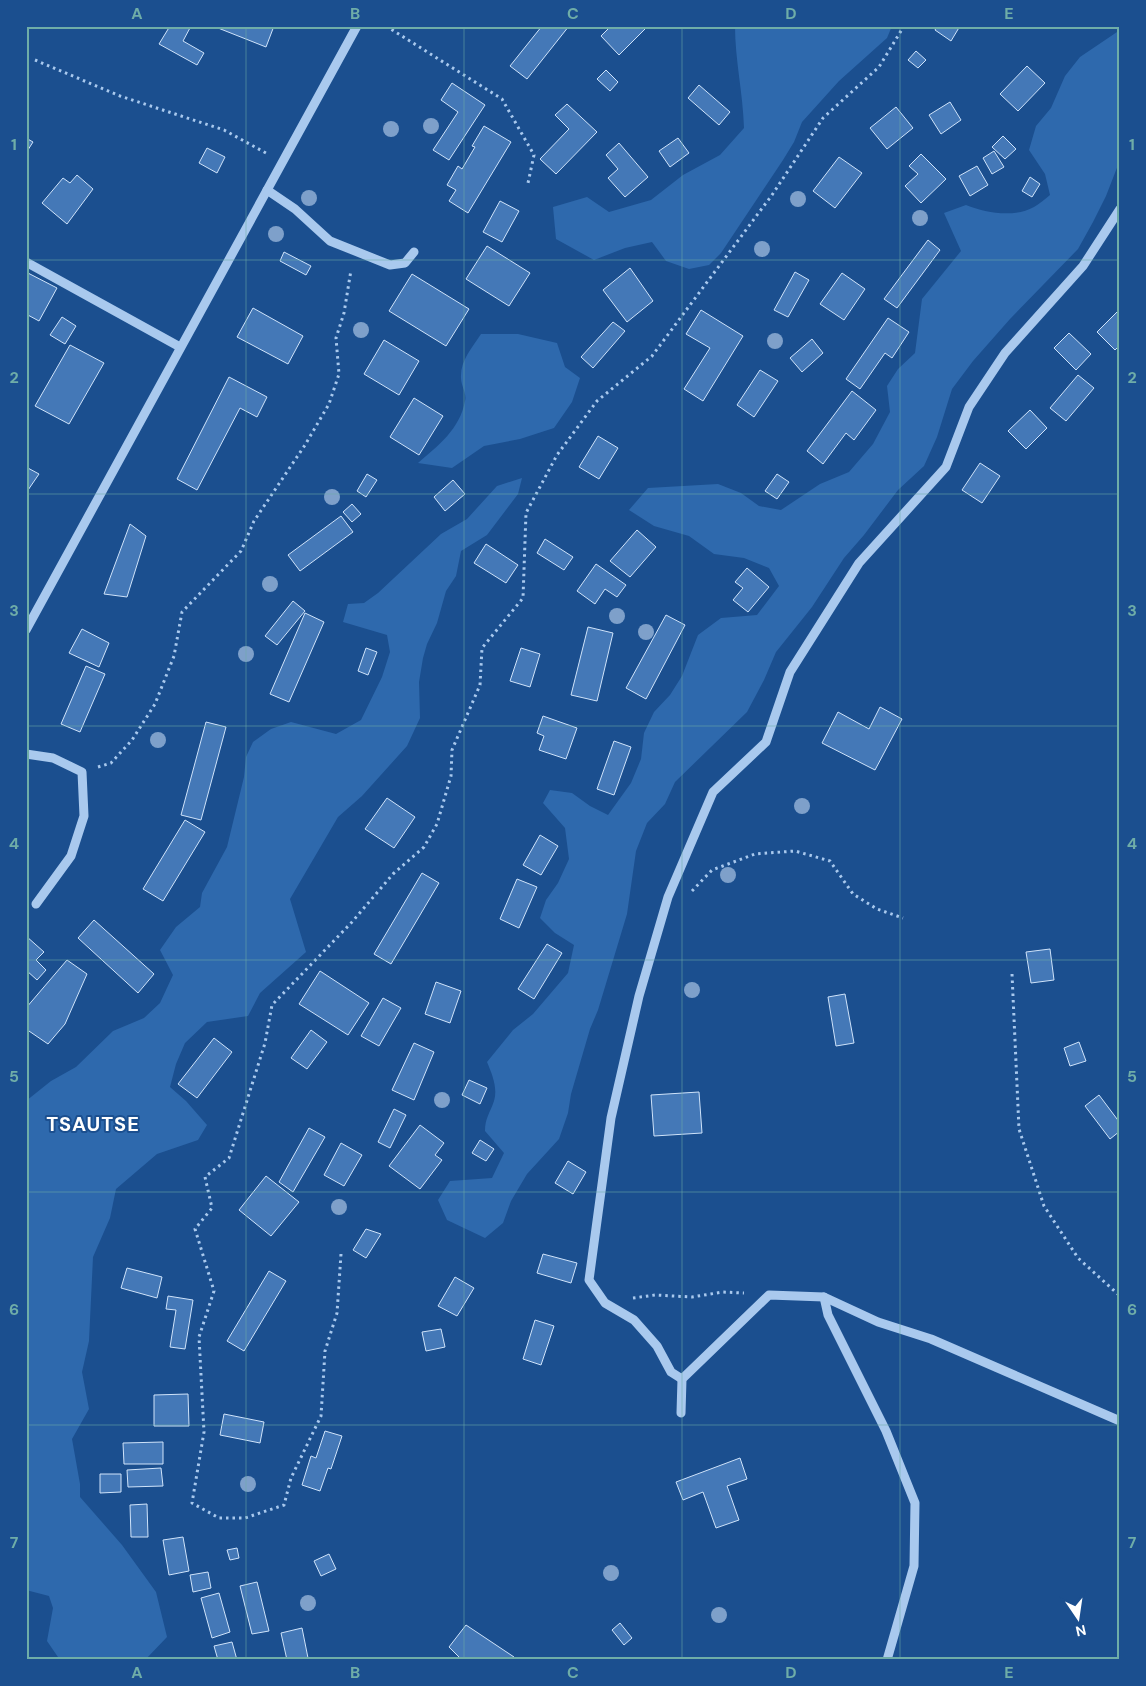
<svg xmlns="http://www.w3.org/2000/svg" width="1146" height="1686" font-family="'DM Sans',sans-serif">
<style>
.green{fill:#2e69ad}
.building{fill:#4478b7;stroke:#cfe3fa}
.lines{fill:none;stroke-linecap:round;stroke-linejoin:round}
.path{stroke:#a9c9ee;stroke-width:3;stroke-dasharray:2.5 4;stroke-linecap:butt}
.minor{stroke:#a9c9ee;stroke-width:9}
.tree{fill:#7ea0ca}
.grid{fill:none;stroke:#6fada8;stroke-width:1;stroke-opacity:0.55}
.labels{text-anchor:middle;stroke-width:4;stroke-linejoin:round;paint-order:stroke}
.district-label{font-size:20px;font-weight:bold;letter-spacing:1px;fill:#fff;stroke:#1b4f8f}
.neatline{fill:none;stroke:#6fada8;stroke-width:2}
.grid-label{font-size:16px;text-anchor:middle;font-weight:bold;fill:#6fada8}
</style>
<rect width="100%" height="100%" fill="#1b4f8f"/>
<g class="green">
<path d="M735,26H892L887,38L839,81L802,122L794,142L783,160L721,253L709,265L689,269L666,261L652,242L625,248L594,260L556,239L553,207L587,197L609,212L651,200L683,175L720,155L744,128C743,93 735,60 735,26Z"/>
<path d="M1120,30V160L1106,196L1093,222L1078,249L1010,319L973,361L952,389L937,437L924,466L898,490L864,535L844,558L812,607L776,652L764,680L747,712L675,782L665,804L647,823L636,851L627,914L598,1010L590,1029L571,1094L568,1113L559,1139L527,1174L511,1201L503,1223L485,1238L447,1220L438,1200L450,1181L492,1178L504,1153L485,1131C485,1118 490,1113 494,1101C498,1088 492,1074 487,1062L513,1030L533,1014L568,973L574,945L555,933L540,918L546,900L558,883L569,859L565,828L543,803L550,790L572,793L590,806L608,815L631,783L641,759L644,733L654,712L670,695L682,676L698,635L721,618L757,615L779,586L769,568L744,558L714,554L689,536L654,526L629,510L648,488L718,484L741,493L759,506L781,510L820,484L849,472L873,444L890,412L887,386L898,369L915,353L922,299L961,251L944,213L966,205C986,213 1014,218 1034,207C1039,204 1045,199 1050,195L1045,174L1029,150L1036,126L1051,108L1065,76L1080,57Z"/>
<path d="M481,334H518L557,343L565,367L580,378L572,402L554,428L520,439L484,446L452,468L418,463C438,446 460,429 465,401C467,393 461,386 461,378C460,361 472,348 481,334Z"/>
<polygon points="522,478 518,494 487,535 461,551 456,576 446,591 437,623 427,644 423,658 419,682 420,718 407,746 362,796 338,817 290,899 306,952 260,993 248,1016 207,1022 185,1043 176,1064 170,1087 186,1101 207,1125 198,1140 157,1154 116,1189 110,1218 93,1257 89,1341 82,1372 89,1409 72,1439 80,1484 80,1497 122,1545 156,1592 167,1637 145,1660 60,1660 47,1641 53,1608 49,1596 26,1590 26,1101 51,1081 76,1067 113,1031 144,1018 160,1003 173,975 160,950 176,927 200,907 202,893 227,847 244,777 246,757 253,742 271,729 291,722 336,734 361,720 382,677 390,652 387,635 343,622 348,604 364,603 378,593 441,534 467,519 497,486"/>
</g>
<g class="building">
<polygon points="170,26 191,26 183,41 204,53 197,65 159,44"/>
<polygon points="213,26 274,26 266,47"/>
<polygon points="542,26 569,26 527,79 510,66"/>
<polygon points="611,26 648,26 619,55 601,36"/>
<polygon points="937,26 960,26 951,41 935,30"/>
<polygon points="916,51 926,60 918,68 908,60"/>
<polygon points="1027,66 1045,83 1018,111 1000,94"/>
<polygon points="606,70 618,82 610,91 597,79"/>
<polygon points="452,83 485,105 449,160 433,150 458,112 441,100"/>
<polygon points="699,85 730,112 719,125 688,98"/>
<polygon points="950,102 961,120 941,134 929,115"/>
<polygon points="567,104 597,132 556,174 540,159 569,129 555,115"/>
<polygon points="896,107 913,128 887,149 870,128"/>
<polygon points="484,126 511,142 468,213 449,201 456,190 447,185 458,166 462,169 475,147 472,146"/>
<polygon points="1003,136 1016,149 1005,159 992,147"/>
<polygon points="26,138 33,142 26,153"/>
<polygon points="678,138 689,153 670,167 659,151"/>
<polygon points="619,143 648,177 625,197 608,178 618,169 606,155"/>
<polygon points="207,148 225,157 217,173 199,163"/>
<polygon points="994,151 1004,167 992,174 983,158"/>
<polygon points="921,154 946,179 921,203 905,186 918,174 909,166"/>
<polygon points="839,157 862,173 835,208 813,191"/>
<polygon points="977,166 988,185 970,196 959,176"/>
<polygon points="77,175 93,189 67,224 42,203 63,178 70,183"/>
<polygon points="1030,177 1040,184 1032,197 1022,191"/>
<polygon points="500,201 519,211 502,242 483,232"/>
<polygon points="928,240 940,250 897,308 884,299"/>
<polygon points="487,246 530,273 509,306 466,279"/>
<polygon points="284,252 311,266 306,275 280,261"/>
<polygon points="630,268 653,301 627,322 603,290"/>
<polygon points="26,272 57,288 39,321 26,314"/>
<polygon points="795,272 809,280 788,317 774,310"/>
<polygon points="842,273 865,289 844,320 820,304"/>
<polygon points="412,274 469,309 446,346 389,311"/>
<polygon points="253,308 303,336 288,364 237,337"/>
<polygon points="1120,309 1120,345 1115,350 1097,332"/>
<polygon points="701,310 743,336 703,401 684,389 710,348 686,334"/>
<polygon points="62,317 76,326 65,344 50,335"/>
<polygon points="888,318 909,332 892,358 885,353 860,389 846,379"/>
<polygon points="613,322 625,331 593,368 581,357"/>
<polygon points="1069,333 1091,354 1076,370 1054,348"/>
<polygon points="812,339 823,353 802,372 790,358"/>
<polygon points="384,340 419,361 399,395 364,374"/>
<polygon points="70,345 104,363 69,424 35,406"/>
<polygon points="760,370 778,381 754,417 737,405"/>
<polygon points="1078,375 1094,388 1066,421 1050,408"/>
<polygon points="229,377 267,397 257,417 240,408 197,490 177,479"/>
<polygon points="852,391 876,410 854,440 846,433 823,464 807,451"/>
<polygon points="414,398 443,416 419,455 390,437"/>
<polygon points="1030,410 1047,428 1026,449 1008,431"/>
<polygon points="598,436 618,448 599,479 579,467"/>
<polygon points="980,463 1000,476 982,503 962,490"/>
<polygon points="26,467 39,474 26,493"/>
<polygon points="367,474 377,480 366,497 357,491"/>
<polygon points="777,474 789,482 777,499 765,491"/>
<polygon points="453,480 465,494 445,511 434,497"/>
<polygon points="352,504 361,514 352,522 343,512"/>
<polygon points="341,516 353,532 300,571 288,555"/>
<polygon points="130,524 146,536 127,597 104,594"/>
<polygon points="637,530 656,547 630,577 610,561"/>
<polygon points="545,539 573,557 564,570 537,553"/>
<polygon points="486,544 518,565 506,583 474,563"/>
<polygon points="596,564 626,585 617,597 605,589 595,604 577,591"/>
<polygon points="747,568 769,587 748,612 733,600 743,588 735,582"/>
<polygon points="293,601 305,611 277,645 265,636"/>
<polygon points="305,613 324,622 289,702 270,694"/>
<polygon points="666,615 685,625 646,699 626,688"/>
<polygon points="588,627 613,633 597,701 571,695"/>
<polygon points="82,629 109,643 99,667 69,653"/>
<polygon points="366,648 377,652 368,675 358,671"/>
<polygon points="521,648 540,654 530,687 510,681"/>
<polygon points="86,666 105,674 80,732 61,724"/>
<polygon points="880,707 902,719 875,770 822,743 838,712 869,729"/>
<polygon points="543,716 577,728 566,759 539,750 544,736 537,733"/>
<polygon points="206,722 226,727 201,820 181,815"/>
<polygon points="614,741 631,747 614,795 597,789"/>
<polygon points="387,798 415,817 394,848 365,829"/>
<polygon points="185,820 205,832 163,901 143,889"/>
<polygon points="540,835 558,846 541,875 523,865"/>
<polygon points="422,873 439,883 391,964 374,954"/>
<polygon points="517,879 537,887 519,928 500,919"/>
<polygon points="94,920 154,974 138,993 78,938"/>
<polygon points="26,936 44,952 36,960 46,970 37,980 26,970 26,961 29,959 26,956"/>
<polygon points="547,944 562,953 534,999 518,989"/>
<polygon points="1050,949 1054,980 1031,983 1026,952"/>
<polygon points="67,960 87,974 65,1024 48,1044 26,1029 26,1008"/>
<polygon points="320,971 369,1003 348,1035 299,1004"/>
<polygon points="436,982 461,991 450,1023 425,1014"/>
<polygon points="845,994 854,1043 836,1046 828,997"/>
<polygon points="383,998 401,1008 379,1046 361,1036"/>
<polygon points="311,1030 327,1042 307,1069 291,1058"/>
<polygon points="214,1038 232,1052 197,1098 178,1084"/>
<polygon points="1079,1042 1086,1061 1070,1066 1064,1048"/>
<polygon points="414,1043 434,1052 414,1100 392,1090"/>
<polygon points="469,1080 487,1088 480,1104 462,1095"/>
<polygon points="699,1092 702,1133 654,1136 651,1095"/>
<polygon points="1099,1095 1120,1123 1120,1131 1110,1139 1085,1106"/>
<polygon points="394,1109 406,1115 390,1148 378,1142"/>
<polygon points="420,1125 444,1143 435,1155 442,1160 420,1189 389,1166"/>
<polygon points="309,1128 325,1137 293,1192 279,1182"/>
<polygon points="480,1140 494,1149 486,1161 472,1153"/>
<polygon points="341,1143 362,1155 344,1186 324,1175"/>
<polygon points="568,1161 586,1172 573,1194 555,1183"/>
<polygon points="266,1176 299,1202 271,1236 239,1210"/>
<polygon points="366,1229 381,1234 366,1258 353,1250"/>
<polygon points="543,1254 577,1263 571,1283 537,1273"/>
<polygon points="127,1268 162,1277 157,1298 121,1288"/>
<polygon points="269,1271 286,1281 244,1351 227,1341"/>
<polygon points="455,1277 474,1288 457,1316 438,1306"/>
<polygon points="168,1296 193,1300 185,1349 170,1347 176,1310 166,1309"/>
<polygon points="535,1320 554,1326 541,1365 523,1359"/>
<polygon points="441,1329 445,1347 426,1351 422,1332"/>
<polygon points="188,1394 189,1426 154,1426 154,1395"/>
<polygon points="224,1414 264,1422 260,1443 220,1435"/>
<polygon points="325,1431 342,1436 331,1469 328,1468 320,1491 302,1485 311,1456 316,1458"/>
<polygon points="163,1442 163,1464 124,1464 123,1443"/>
<polygon points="740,1458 747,1479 727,1486 739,1520 716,1528 703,1492 683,1500 676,1482"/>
<polygon points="161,1468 163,1486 128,1487 127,1470"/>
<polygon points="100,1474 121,1474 121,1492 100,1493"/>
<polygon points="147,1504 148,1537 131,1537 130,1505"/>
<polygon points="183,1537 189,1571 169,1575 163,1540"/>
<polygon points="237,1548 239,1558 230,1560 227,1550"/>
<polygon points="329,1554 336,1569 321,1576 314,1561"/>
<polygon points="208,1572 211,1588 193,1592 190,1575"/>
<polygon points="257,1582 269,1631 252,1634 240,1586"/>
<polygon points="219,1593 230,1632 212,1638 201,1598"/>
<polygon points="620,1623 632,1638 624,1645 612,1630"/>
<polygon points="466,1625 514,1657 512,1660 462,1660 449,1647"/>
<polygon points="302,1628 308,1658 287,1660 281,1633"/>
<polygon points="232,1642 237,1660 218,1660 214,1646"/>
</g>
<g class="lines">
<g class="path">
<polyline points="386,26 502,99 534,155 528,183"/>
<polyline points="35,60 120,96 224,130 266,153"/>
<polyline points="98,767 111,763 132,740 155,704 174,656 182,612 241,551 254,521 305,445 329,404 339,374 336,338 344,313 351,270"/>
<polyline points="692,891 712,870 755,854 795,851 830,861 853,894 877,909 903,918"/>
<polyline points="1012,974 1019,1129 1044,1206 1078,1258 1120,1296"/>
<polyline points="341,1254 337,1313 325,1351 321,1416 291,1478 284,1505 245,1518 219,1518 192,1503 204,1432 199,1337 214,1291 195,1229 212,1208 205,1177 229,1158 265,1043 272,1005 352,922 393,874 424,847 437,824 451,776 452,750 480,685 482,648 523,598 526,513 557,455 597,401 652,356 772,195 823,118 879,67 904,26"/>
<polyline points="633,1298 655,1295 692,1297 723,1292 744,1293"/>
</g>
<g class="minor">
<polyline points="267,190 295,209 330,241 390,265 405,263 414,252"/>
<polyline points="26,262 180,347"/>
<polyline points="26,630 357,26"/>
<polyline points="26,754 53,758 82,772 84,816 71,856 36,904"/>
<polyline points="824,1297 828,1315 886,1431 915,1503 914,1566 887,1660"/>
<polyline points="682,1379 671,1372 657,1346 634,1320 605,1303 589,1280 611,1118 639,996 668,897 713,792 766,742 790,672 859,563 946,467 969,407 1005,353 1083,266 1120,209"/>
<polyline points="681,1413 682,1379 769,1295 824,1297 878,1322 931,1339 1120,1421"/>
</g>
</g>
<g class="tree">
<circle cx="431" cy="126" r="8"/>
<circle cx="391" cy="129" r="8"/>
<circle cx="309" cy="198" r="8"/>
<circle cx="798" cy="199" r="8"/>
<circle cx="920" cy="218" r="8"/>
<circle cx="276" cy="234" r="8"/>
<circle cx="762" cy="249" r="8"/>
<circle cx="361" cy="330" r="8"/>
<circle cx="775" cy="341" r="8"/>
<circle cx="332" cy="497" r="8"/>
<circle cx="270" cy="584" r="8"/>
<circle cx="617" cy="616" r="8"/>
<circle cx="646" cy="632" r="8"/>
<circle cx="246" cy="654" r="8"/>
<circle cx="158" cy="740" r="8"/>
<circle cx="802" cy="806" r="8"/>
<circle cx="728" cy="875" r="8"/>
<circle cx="692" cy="990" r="8"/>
<circle cx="442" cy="1100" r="8"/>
<circle cx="339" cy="1207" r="8"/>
<circle cx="248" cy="1484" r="8"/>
<circle cx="611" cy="1573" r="8"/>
<circle cx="308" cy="1603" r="8"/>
<circle cx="719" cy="1615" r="8"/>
</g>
<path class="grid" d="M246,26V1660M464,26V1660M682,26V1660M900,26V1660M26,260H1120M26,494H1120M26,726H1120M26,960H1120M26,1192H1120M26,1425H1120"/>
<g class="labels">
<g class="district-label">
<text x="93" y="1131">TSAUTSE</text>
</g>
</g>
<rect width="1146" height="1686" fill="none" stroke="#1b4f8f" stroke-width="55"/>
<g transform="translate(1078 1618) rotate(167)" stroke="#1b4f8f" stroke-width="4" paint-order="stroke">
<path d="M0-4L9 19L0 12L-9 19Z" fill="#ffffff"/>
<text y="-8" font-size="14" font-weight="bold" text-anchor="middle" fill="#ffffff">N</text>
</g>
<rect x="28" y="28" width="1090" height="1630" class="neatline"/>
<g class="grid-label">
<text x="137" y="19">A</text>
<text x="355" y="19">B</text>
<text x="573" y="19">C</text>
<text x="791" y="19">D</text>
<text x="1009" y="19">E</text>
<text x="14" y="150">1</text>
<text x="1132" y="150">1</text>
<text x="14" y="383">2</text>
<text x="1132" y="383">2</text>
<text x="14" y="616">3</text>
<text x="1132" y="616">3</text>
<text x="14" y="849">4</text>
<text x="1132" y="849">4</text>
<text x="14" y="1082">5</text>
<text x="1132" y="1082">5</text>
<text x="14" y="1315">6</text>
<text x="1132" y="1315">6</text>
<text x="14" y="1548">7</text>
<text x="1132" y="1548">7</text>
<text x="137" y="1678">A</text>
<text x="355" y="1678">B</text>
<text x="573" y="1678">C</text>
<text x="791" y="1678">D</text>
<text x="1009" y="1678">E</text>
</g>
</svg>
